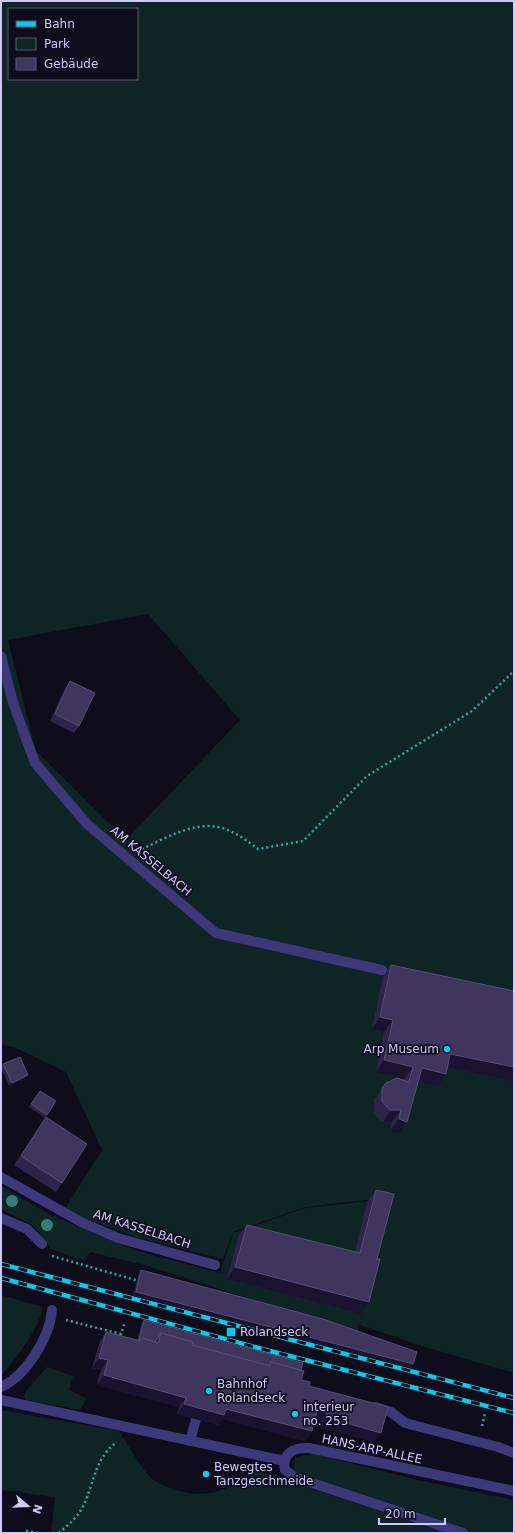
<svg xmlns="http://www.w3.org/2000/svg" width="515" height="1534" font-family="'DejaVu Sans',sans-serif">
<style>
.green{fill:#0f2525;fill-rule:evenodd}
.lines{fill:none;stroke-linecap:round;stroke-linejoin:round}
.path{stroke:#30a9a6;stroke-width:2.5;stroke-dasharray:2 3;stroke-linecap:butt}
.lane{stroke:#3d3879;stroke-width:10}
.rail-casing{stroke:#07cbea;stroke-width:4.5}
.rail{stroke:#0f0c1c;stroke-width:3;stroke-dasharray:9;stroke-linecap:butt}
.tree{fill:#377d75}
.wall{fill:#2d244a}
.shaded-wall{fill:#1a132f}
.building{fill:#3f365d;stroke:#564d76}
.poi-dot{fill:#07cbea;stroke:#0f0c1c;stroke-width:1.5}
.labels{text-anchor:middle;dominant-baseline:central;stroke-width:3.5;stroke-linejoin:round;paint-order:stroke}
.street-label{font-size:12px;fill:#d0c8fd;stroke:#0f0c1c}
.poi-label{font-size:12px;fill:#d0c8fd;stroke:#0f0c1c;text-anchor:start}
</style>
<rect width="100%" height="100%" fill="#0f0c1c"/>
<g class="green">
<path d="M1 1H514V1373L428 1348 360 1325 389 1206 366 1200 305 1207 233 1232 223 1259 135 1237 64 1210 102 1150 66 1072 14 1047 1 1045ZM9 9H137V79H9ZM148 614 240 720 126 840 36 751 8 640Z"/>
<path d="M1 1186 51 1215 134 1250 220 1273 233 1233 306 1208 368 1201 388 1206 358 1333 148 1266 90 1252 84 1261 51 1249 34 1226 1 1209Z"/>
<path d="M1 1295 43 1307C37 1333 18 1355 1 1376Z"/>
<path d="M47 1367 73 1376 69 1390 85 1398V1402L80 1410 26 1400 24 1397 26 1391Z"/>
<path d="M1 1410 119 1431C129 1446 138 1464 150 1477 155 1482 163 1485 169 1488 200 1500 230 1493 254 1470L449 1533H51L55 1497 1 1490Z"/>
<path d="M315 1454 422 1481 514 1500V1533H475L293 1473 295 1457Z"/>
</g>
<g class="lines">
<g class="path">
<path d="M142 849C170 836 202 816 232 832 241 836 250 843 258 849L303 841 367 776 472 711 514 671"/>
<path d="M52 1256 139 1281"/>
<path d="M66 1320 121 1334 125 1322"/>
<path d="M482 1426 485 1413"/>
<path d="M26 1531 38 1533"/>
<path d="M59 1533C66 1527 74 1520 79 1513 95 1489 91 1461 117 1442"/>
</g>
<g class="lane">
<path d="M1 656 13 703 35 763 87 824 216 933 382 970"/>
<path d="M1 1177 81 1222 118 1238 215 1265"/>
<path d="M1 1218 27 1229 42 1244"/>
<path d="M1 1387C26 1376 50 1337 52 1310"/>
<path d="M1 1400 285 1461"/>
<path d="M375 1407 391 1412 405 1423 498 1447 514 1453"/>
<path d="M190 1441 196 1419"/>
<path d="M463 1533 294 1477 285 1470C281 1453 295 1447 309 1448L514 1491"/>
</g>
<g class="rail-casing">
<g id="rail">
<path d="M1 1264 514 1398"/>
<path d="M1 1278 266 1350 514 1413"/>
</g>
</g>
<use href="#rail" class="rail"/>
</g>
<g class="tree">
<circle cx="12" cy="1201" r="6"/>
<circle cx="47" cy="1225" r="6"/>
</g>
<g class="wall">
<path d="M70 681 79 726 74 733 50 721 65 688Z"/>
<path d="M391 965 512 991 514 988V1081L448 1067 438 1086 418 1081 407 1122 399 1134 390 1131 392 1122H383L378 1118 374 1113V1100L386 1083 404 1080V1079L376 1072 384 1032 372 1029 383 977Z"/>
<path d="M3 1064 26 1079 9 1086 1 1068Z"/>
<path d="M40 1091 56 1101 45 1118 29 1107Z"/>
<path d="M46 1117 62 1183 56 1192 14 1165Z"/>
<path d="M376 1190 377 1259 369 1302 361 1314 227 1279 238 1237 247 1225 355 1252 367 1202Z"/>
<path d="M141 1270 413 1364 411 1368 133 1296 139 1273Z"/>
<path d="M144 1320 301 1370V1380L309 1386 374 1442 319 1427 320 1423 314 1421 312 1431 305 1441 222 1419 218 1425 177 1414 179 1407 97 1385 101 1370 92 1368 100 1341 106 1332 137 1340 142 1323Z"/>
</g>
<g class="shaded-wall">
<path d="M380 1017 393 1020 384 1032 372 1029Z"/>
<path d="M450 1054 514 1067V1081L442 1066Z"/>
<path d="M384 1060 413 1067 404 1079 376 1072Z"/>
<path d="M422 1068 446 1074 438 1086 413 1080Z"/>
<path d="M28 1075 26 1079 9 1086 12 1083Z"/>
<path d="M391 1110H401L392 1122H383Z"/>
<path d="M399 1119 407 1122 399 1134 390 1131Z"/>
<path d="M235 1267 369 1302 361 1314 227 1279Z"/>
<path d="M136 1292 413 1364 411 1368 133 1296Z"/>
<path d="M99 1358 108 1360 101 1370 92 1368Z"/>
<path d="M104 1375 186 1398 179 1407 97 1385Z"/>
<path d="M184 1404 226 1409 312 1431 305 1441 222 1419 218 1425 177 1414Z"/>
<path d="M317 1411 327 1413 320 1423 310 1420Z"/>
<path d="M325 1417 381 1433 374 1442 319 1427Z"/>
</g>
<g class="building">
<path d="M70 681 95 693 79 726 55 714Z"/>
<path d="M391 965 514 991V1067L450 1054 446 1074 422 1068 407 1122 399 1119 401 1110H391L386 1106 382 1101V1088L386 1083 397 1078 409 1082 413 1067 384 1060 393 1020 380 1017Z"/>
<path d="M20 1057 28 1075 12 1083 3 1064Z"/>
<path d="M40 1091 56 1101 47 1115 31 1104Z"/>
<path d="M46 1117 87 1144 62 1183 21 1156Z"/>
<path d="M376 1190 394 1194 377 1259H380L369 1302 235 1267 247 1225 360 1253Z"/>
<path d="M141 1270 323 1319 417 1352 413 1364 136 1292Z"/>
<path d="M144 1320 303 1363 301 1370 271 1362 269 1366 192 1345 193 1342 161 1333 156 1340 155 1342 142 1338 141 1341 139 1340Z"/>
<path d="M106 1332 141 1341 142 1338 158 1343 161 1333 193 1342 192 1345 270 1366 271 1362 304 1371 301 1380 310 1382 309 1386 388 1407 381 1433 325 1417 327 1413 317 1411 312 1431 226 1409 224 1415 184 1404 186 1398 104 1375 108 1360 99 1358Z"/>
</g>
<g class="poi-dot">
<circle cx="447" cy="1049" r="4"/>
<rect x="226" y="1327" width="10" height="10" rx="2"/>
<circle cx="209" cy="1391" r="4"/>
<circle cx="295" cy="1414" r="4"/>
<circle cx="206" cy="1474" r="4"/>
</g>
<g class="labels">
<g class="street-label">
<text transform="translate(151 861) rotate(40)">AM KASSELBACH</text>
<text transform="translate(142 1229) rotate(18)">AM KASSELBACH</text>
<text transform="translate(372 1449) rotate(12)">HANS-ARP-ALLEE</text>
</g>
<g class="poi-label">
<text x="439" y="1049" text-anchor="end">Arp Museum</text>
<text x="240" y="1332">Rolandseck</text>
<text x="217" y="1384">Bahnhof<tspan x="217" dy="14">Rolandseck</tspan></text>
<text x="303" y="1407">interieur<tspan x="303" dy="14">no. 253</tspan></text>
<text x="214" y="1467">Bewegtes<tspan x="214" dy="14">Tanzgeschmeide</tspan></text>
</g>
</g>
<rect width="515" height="1534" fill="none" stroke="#d0c8fd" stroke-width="4"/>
<rect x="8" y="8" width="130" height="72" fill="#0f0c1c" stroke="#5c5776"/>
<rect x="16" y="21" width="20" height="6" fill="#07cbea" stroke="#5c5776"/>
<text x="44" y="28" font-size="12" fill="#d0c8fd">Bahn</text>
<rect x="16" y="38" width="20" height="12" fill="#0f2525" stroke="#5c5776"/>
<text x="44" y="48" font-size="12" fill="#d0c8fd">Park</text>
<rect x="16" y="58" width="20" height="12" fill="#3f365d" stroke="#5c5776"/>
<text x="44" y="68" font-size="12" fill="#d0c8fd">Gebäude</text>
<g transform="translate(28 1506) rotate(109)" stroke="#0f0c1c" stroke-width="3" paint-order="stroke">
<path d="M0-3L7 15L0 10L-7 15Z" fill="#d0c8fd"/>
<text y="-6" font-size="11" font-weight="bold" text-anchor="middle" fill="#d0c8fd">N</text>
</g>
<path d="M379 1518v6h66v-6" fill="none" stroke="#d0c8fd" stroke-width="2"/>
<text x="385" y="1518" font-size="12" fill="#d0c8fd" stroke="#0f0c1c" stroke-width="3" paint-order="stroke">20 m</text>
</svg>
